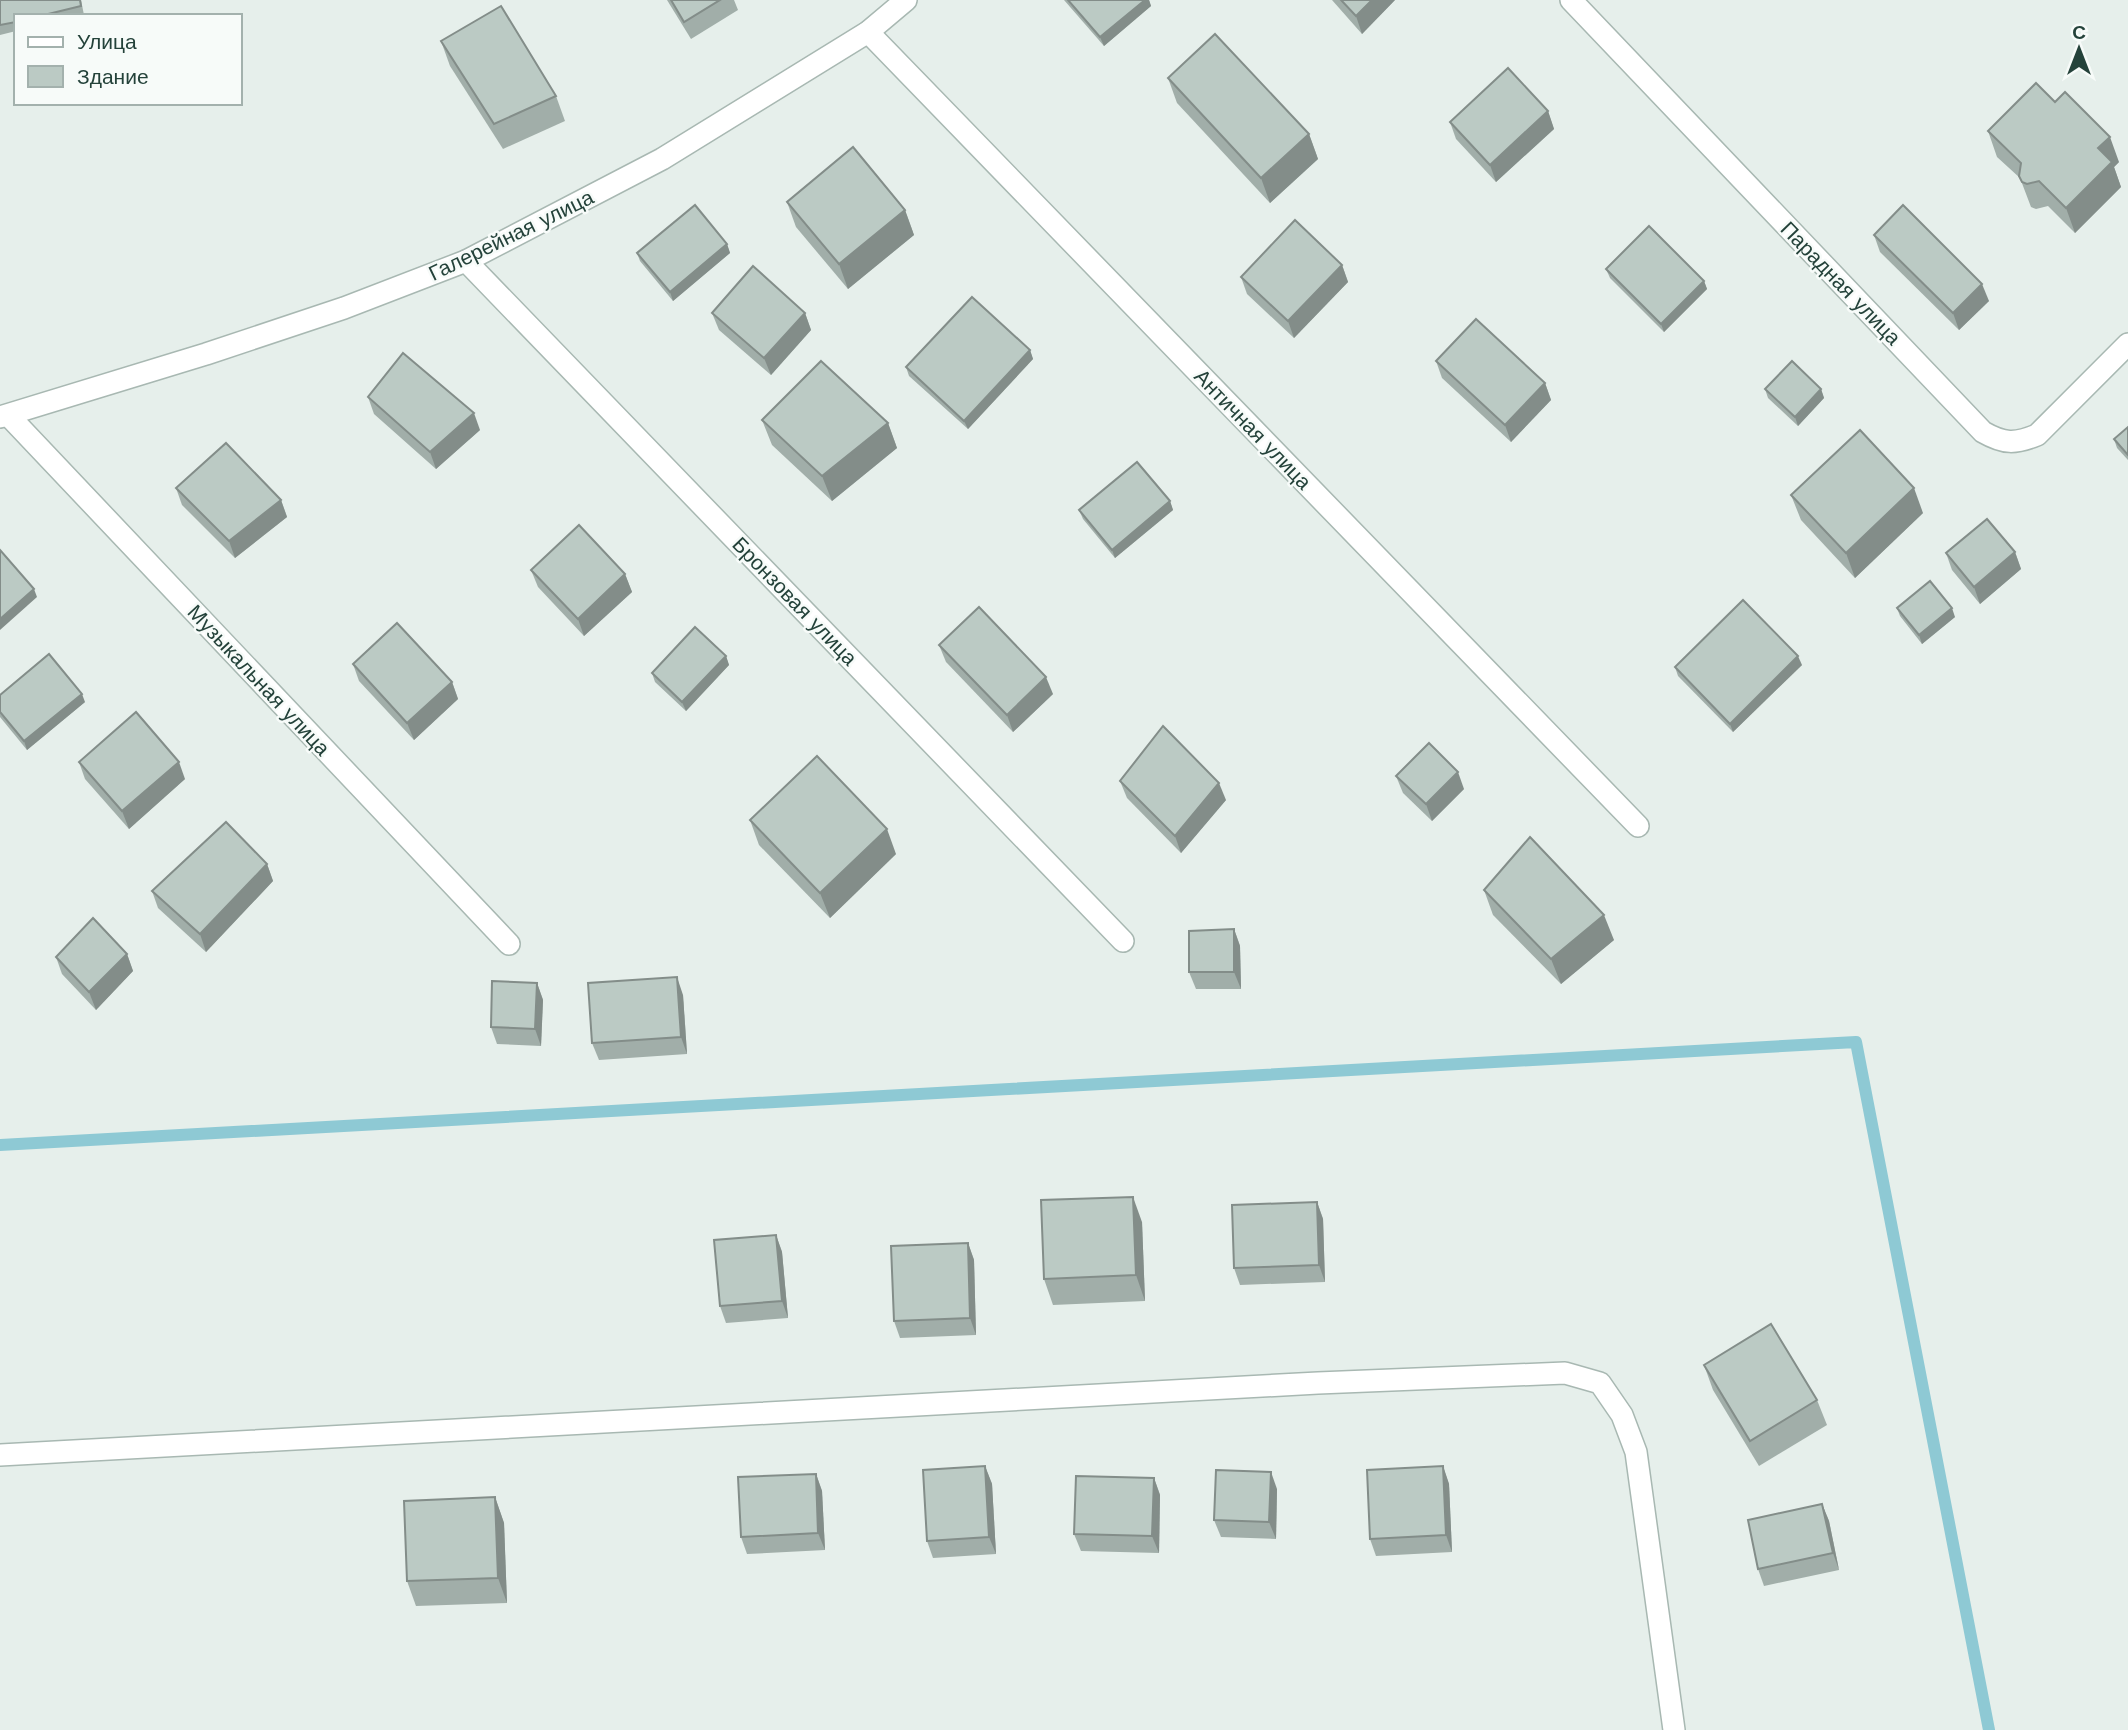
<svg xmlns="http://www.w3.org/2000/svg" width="2128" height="1730" font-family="'Work Sans',sans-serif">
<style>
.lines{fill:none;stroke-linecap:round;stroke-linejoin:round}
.stream{stroke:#8ec9d4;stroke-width:12}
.minor-casing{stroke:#a8b8b2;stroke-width:24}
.minor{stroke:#fff;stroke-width:21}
.wall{fill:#a1aea9}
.shaded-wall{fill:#838d89}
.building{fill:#bbcac4;stroke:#838d89;stroke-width:2}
.labels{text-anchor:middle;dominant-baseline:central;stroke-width:5;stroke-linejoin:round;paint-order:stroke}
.street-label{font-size:21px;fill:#24423a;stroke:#f7fbf9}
</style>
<rect width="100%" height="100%" fill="#e6efeb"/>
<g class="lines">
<path class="stream" d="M0 1145 1856 1042 1989 1730"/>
<g class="minor-casing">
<g id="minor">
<path d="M1571 0 1983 432C2004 444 2015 444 2037 435L2128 344"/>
<path d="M868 32 1638 826"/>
<path d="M466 261 1123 941"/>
<path d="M9 416 509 944"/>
<path d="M0 417 206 354 344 308 466 261 662 159 868 32 906 0"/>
<path d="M0 1455 1318 1383 1565 1373 1600 1383 1622 1415 1636 1452 1674 1730"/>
</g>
</g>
<use href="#minor" class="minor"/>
</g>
<g class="wall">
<path d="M0 0H81L84 15 80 16H16V31L0 35Z"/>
<path d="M667 0H734L738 10 691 39Z"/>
<path d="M1064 0H1149L1151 6 1104 46Z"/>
<path d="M1332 0H1395L1362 34Z"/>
<path d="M441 41 556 96 565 121 503 149 450 66Z"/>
<path d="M1168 78 1309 134 1318 159 1270 203 1177 103Z"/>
<path d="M1548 111 1554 129 1496 182 1456 139 1450 122Z"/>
<path d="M1988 131 2119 162 2114 167 2121 187 2075 233 2048 206 2036 209 2031 207 2020 178 1997 157Z"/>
<path d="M787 202 905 210 914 235 848 289 796 227Z"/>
<path d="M1874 235 1989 301 1959 330 1880 252Z"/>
<path d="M727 244 730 253 673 301 640 261 637 253Z"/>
<path d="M1342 265 1348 282 1294 338 1247 294 1241 277Z"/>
<path d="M1606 269 1704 281 1707 289 1664 332 1610 278Z"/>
<path d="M712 313H805L811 330 771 375 719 330Z"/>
<path d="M1030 350 1033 359 968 429 909 376 906 367Z"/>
<path d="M1436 361 1545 383 1551 400 1511 442 1442 378Z"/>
<path d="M1765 389H1821L1824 398 1798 426 1768 398Z"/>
<path d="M368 397 480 430 436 469 374 414Z"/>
<path d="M762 420 888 423 897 448 832 501 772 445Z"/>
<path d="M2128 427V460L2117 448 2114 439Z"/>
<path d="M176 488 281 500 287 517 235 558 182 505Z"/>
<path d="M1791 495 1923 513 1855 578 1801 520Z"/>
<path d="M1170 501 1173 510 1115 558 1083 519 1079 510Z"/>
<path d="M2015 552 2021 569 1980 604 1952 570 1946 553Z"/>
<path d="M531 570 625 574 632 592 584 636 538 587Z"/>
<path d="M1897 608 1955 617 1922 644 1900 616Z"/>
<path d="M939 645 1053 694 1013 732 946 662Z"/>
<path d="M726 656 729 665 686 711 655 682 652 673Z"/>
<path d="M353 664 452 682 458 699 414 740 359 681Z"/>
<path d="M1802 665 1733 732 1678 676 1675 667Z"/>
<path d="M0 695 85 702 27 750 0 717Z"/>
<path d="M79 762 185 779 129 829 85 779Z"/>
<path d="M1396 776 1464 789 1432 821 1403 793Z"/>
<path d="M1120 781 1226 800 1181 853 1127 798Z"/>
<path d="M750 820 896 854 830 918 759 845Z"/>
<path d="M267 864 273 881 206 952 158 908 152 891Z"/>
<path d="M1484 890 1614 940 1561 984 1493 915Z"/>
<path d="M1234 929 1240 946 1241 989H1196L1189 972Z"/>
<path d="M127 954 133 971 96 1010 62 974 56 957Z"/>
<path d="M537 983 543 1000 541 1046 497 1044 491 1027Z"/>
<path d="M683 995 687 1054 599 1060 592 1043Z"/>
<path d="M1317 1202 1323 1219 1325 1282 1240 1285 1234 1268Z"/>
<path d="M1142 1222 1145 1301 1053 1305 1044 1279Z"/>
<path d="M776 1235 782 1252 788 1318 726 1323 720 1306Z"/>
<path d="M968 1243 974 1260 976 1335 900 1338 894 1321Z"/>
<path d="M1704 1365 1817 1400 1827 1425 1759 1466 1713 1390Z"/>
<path d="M985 1466 992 1484 996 1554 933 1558 927 1541Z"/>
<path d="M1443 1466 1449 1484 1452 1552 1376 1556 1370 1539Z"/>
<path d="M816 1474 822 1491 825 1550 747 1554 741 1537Z"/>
<path d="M1154 1478 1160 1495 1159 1553 1081 1551 1074 1534Z"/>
<path d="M1277 1489 1276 1539 1221 1537 1214 1520Z"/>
<path d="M495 1497 504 1523 507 1603 416 1606 407 1581Z"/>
<path d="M1822 1504 1829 1521 1839 1570 1764 1586 1758 1569Z"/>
</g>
<g class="shaded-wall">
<path d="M1145 0H1149L1151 6 1104 46 1100 37Z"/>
<path d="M1372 0H1395L1362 34 1356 16Z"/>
<path d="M1548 111 1554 129 1496 182 1490 165Z"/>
<path d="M1309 134 1318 159 1270 203 1261 178Z"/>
<path d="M2110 137 2119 162 2114 167 2121 187 2075 233 2066 208 2098 148Z"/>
<path d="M905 210 914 235 848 289 839 264Z"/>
<path d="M727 244 730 253 673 301 670 292Z"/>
<path d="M1342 265 1348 282 1294 338 1288 321Z"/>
<path d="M1704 281 1707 289 1664 332 1661 324Z"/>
<path d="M1982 284 1989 301 1959 330 1953 313Z"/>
<path d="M805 313 811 330 771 375 764 358Z"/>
<path d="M1030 350 1033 359 968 429 964 421Z"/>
<path d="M1545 383 1551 400 1511 442 1505 425Z"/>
<path d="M1821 389 1824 398 1798 426 1795 417Z"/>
<path d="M474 413 480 430 436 469 430 452Z"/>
<path d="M888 423 897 448 832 501 822 476Z"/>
<path d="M1914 488 1923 513 1855 578 1846 553Z"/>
<path d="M281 500 287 517 235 558 229 541Z"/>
<path d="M1170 501 1173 510 1115 558 1112 550Z"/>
<path d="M2015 552 2021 569 1980 604 1974 587Z"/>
<path d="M625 574 632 592 584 636 578 619Z"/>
<path d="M34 589 37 597 0 630V619Z"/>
<path d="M1952 608 1955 617 1922 644 1919 635Z"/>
<path d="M726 656 729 665 686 711 682 702Z"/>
<path d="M1798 656 1802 665 1733 732 1730 724Z"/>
<path d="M1046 677 1053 694 1013 732 1007 715Z"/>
<path d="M452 682 458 699 414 740 407 723Z"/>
<path d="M82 694 85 702 27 750 24 741Z"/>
<path d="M179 762 185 779 129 829 122 811Z"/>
<path d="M1458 772 1464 789 1432 821 1426 804Z"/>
<path d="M1219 783 1226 800 1181 853 1175 836Z"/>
<path d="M887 829 896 854 830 918 820 893Z"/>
<path d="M267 864 273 881 206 952 200 934Z"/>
<path d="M1604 915 1614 940 1561 984 1551 959Z"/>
<path d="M1234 929 1240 946 1241 989 1234 972Z"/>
<path d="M127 954 133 971 96 1010 89 992Z"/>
<path d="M677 977 683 995 687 1054 681 1037Z"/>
<path d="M537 983 543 1000 541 1046 535 1029Z"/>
<path d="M1133 1197 1142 1222 1145 1301 1136 1275Z"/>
<path d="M1317 1202 1323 1219 1325 1282 1319 1265Z"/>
<path d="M776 1235 782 1252 788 1318 782 1301Z"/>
<path d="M968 1243 974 1260 976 1335 970 1318Z"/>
<path d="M985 1466 992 1484 996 1554 989 1537Z"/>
<path d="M1443 1466 1449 1484 1452 1552 1446 1535Z"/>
<path d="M1271 1472 1277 1489 1276 1539 1269 1522Z"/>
<path d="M816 1474 822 1491 825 1550 818 1533Z"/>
<path d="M1154 1478 1160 1495 1159 1553 1152 1536Z"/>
<path d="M495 1497 504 1523 507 1603 498 1578Z"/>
<path d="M1822 1504 1829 1521 1839 1570 1833 1553Z"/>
</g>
<g class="building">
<path d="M0 0H80L81 6 40 16H16V22L0 25Z"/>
<path d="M671 0H720L684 22Z"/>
<path d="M1068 0H1145L1100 37Z"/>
<path d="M1341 0H1372L1356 16Z"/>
<path d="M501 6 556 96 494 124 441 41Z"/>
<path d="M1215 34 1309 134 1261 178 1168 78Z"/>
<path d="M1508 68 1548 111 1490 165 1450 122Z"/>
<path d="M2036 83 2055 102 2065 92 2110 137 2098 148 2112 162 2066 208 2039 181 2027 184 2022 182 2019 176 2021 163 1988 131Z"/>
<path d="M853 147 905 210 839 264 787 202Z"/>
<path d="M695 205 727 244 670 292 637 253Z"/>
<path d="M1903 205 1982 284 1953 313 1874 235Z"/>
<path d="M1295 220 1342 265 1288 321 1241 277Z"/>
<path d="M1649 226 1704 281 1661 324 1606 269Z"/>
<path d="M753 266 805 313 764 358 712 313Z"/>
<path d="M972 297 1030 350 964 421 906 367Z"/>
<path d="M1476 319 1545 383 1505 425 1436 361Z"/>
<path d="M403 353 474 413 430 452 368 397Z"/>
<path d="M821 361 888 423 822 476 762 420Z"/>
<path d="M1792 361 1821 389 1795 417 1765 389Z"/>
<path d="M2128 427V455L2114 439Z"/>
<path d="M1860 430 1914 488 1846 553 1791 495Z"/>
<path d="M226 443 281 500 229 541 176 488Z"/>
<path d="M1137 462 1170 501 1112 550 1079 510Z"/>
<path d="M1987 519 2015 552 1974 587 1946 553Z"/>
<path d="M579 525 625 574 578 619 531 570Z"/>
<path d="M0 550 34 589 0 619Z"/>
<path d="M1930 581 1952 608 1919 635 1897 608Z"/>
<path d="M1743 600 1798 656 1730 724 1675 667Z"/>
<path d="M979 607 1046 677 1007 715 939 645Z"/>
<path d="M397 623 452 682 407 723 353 664Z"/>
<path d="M695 627 726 656 682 702 652 673Z"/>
<path d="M49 654 82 694 24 741 0 712V695Z"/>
<path d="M136 712 179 762 122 811 79 762Z"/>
<path d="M1163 726 1219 783 1175 836 1120 781Z"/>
<path d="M1429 743 1458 772 1426 804 1396 776Z"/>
<path d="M817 756 887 829 820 893 750 820Z"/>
<path d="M226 822 267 864 200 934 152 891Z"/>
<path d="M1530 837 1604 915 1551 959 1484 890Z"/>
<path d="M93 918 127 954 89 992 56 957Z"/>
<path d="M1234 929V972H1189V931Z"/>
<path d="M677 977 681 1037 592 1043 588 983Z"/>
<path d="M492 981 537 983 535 1029 491 1027Z"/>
<path d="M1133 1197 1136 1275 1044 1279 1041 1200Z"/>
<path d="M1317 1202 1319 1265 1234 1268 1232 1205Z"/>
<path d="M776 1235 782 1301 720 1306 714 1240Z"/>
<path d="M968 1243 970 1318 894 1321 891 1246Z"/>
<path d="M1771 1324 1817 1400 1750 1441 1704 1365Z"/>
<path d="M985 1466 989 1537 927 1541 923 1470Z"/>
<path d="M1443 1466 1446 1535 1370 1539 1367 1470Z"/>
<path d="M1216 1470 1271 1472 1269 1522 1214 1520Z"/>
<path d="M816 1474 818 1533 741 1537 738 1477Z"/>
<path d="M1076 1476 1154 1478 1152 1536 1074 1534Z"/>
<path d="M495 1497 498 1578 407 1581 404 1501Z"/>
<path d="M1822 1504 1833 1553 1758 1569 1748 1520Z"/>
</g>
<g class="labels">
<g class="street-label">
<text transform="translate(511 235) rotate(-26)">Галерейная улица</text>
<text transform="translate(1841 283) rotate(46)">Парадная улица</text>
<text transform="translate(1253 429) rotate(46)">Античная улица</text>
<text transform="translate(795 601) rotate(46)">Бронзовая улица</text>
<text transform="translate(259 680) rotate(47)">Музыкальная улица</text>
</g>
</g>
<rect x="14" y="14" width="228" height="91" fill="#f7fbf9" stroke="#a3b1ad" stroke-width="2"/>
<rect x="28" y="37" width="35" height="10" fill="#ffffff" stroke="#a3b1ad" stroke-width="2"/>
<text x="77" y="49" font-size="21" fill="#24423a">Улица</text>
<rect x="28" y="66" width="35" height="21" fill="#bbcac4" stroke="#a3b1ad" stroke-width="2"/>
<text x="77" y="84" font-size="21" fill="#24423a">Здание</text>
<g transform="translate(2079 49)" stroke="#f7fbf9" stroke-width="5" paint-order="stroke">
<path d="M0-5L12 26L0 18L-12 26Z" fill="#24423a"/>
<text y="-10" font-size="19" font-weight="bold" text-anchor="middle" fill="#24423a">С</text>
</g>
</svg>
